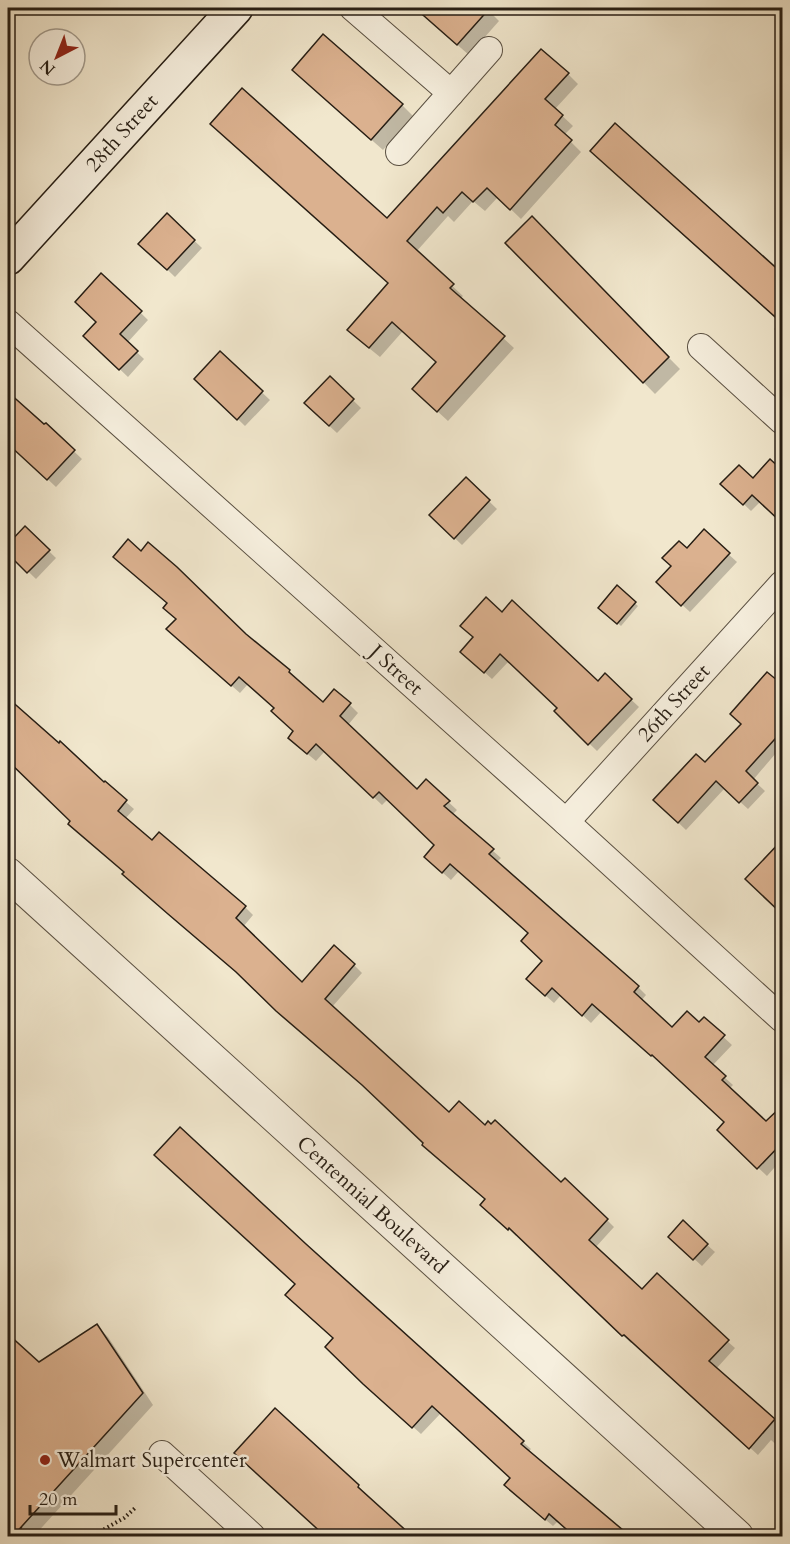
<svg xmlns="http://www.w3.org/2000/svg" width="790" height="1544" font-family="Cardo,serif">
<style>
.shadow{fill:#0003}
.building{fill:#dbb18f;stroke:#271e14;stroke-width:1.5}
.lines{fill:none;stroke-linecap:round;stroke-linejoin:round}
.minor-casing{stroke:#5a5042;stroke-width:28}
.tertiary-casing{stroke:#5a5042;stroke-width:34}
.secondary-casing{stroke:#271e14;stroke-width:36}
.path{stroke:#271e14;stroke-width:4;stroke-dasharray:1.5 3;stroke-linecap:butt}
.minor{stroke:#f6efde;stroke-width:26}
.tertiary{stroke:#f6efde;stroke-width:32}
.secondary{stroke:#f6efde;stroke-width:33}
.poi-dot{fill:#8f2418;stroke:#f6efde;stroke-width:2}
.labels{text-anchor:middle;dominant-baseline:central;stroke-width:5;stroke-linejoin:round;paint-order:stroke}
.street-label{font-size:21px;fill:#271e14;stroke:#f6efde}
.poi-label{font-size:21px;fill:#271e14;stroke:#f6efde;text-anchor:start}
</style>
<rect width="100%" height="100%" fill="#f1e7cd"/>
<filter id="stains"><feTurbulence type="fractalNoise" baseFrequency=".00333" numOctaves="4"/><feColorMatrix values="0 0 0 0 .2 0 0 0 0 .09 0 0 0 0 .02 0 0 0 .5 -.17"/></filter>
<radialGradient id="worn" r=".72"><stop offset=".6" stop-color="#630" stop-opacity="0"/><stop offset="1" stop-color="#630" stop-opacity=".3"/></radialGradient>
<g class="shadow">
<path d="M415 8H486L499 21 469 55Z"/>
<path d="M568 74 578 84 555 109 573 126 564 135 581 152 521 219 498 197 485 211 473 201 454 222 448 216 416 252 463 296 460 299 514 348 448 421 424 399 438 363 403 331 380 357 359 340 389 283 387 220Z"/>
<path d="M305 81 402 105 413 116 383 150Z"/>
<path d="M167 215 202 248 175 277 148 251Z"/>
<path d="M532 219 680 369 655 394 507 243Z"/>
<path d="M782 262V338L774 329 781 322 776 270Z"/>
<path d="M102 275 148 320 127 343 144 359 128 377 85 336 98 322Z"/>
<path d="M220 353 270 400 245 426 196 379Z"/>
<path d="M330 378 361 408 337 433 313 411Z"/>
<path d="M8 394 45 426 46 425 82 459 56 487 8 442Z"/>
<path d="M466 479 497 509 462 545 431 515Z"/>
<path d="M753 480 761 501 751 511 723 484Z"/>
<path d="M25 528 56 558 36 579 8 552V547Z"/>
<path d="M704 532 737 562 690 612 665 589 687 550Z"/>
<path d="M617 588 638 606 621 626 600 607Z"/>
<path d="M502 614 598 683 605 675 639 707 597 751 556 711 559 708 509 661 492 679 470 659Z"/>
<path d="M245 635 289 671 323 704 334 691 350 705 358 713 348 725 417 791 426 781 457 810 452 815 501 858 497 862 638 987 646 995 641 1001 672 1029 699 1024 704 1019 732 1045 712 1066 733 1085 729 1089 766 1124 782 1107V1159L767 1176 719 1130 726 1122 661 1062 660 1063 602 1011 591 1023 561 995 554 1003 536 987 544 961 530 934 459 871 451 880 434 865 436 845 388 799 382 805 325 751 316 761 298 746 295 732 275 708 248 684 240 693 176 637Z"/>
<path d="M782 687V746L753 780 765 791 748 809 725 788 686 830 662 807 743 724Z"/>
<path d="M8 700 134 809 125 819 152 842 159 834 245 907 253 915 243 927 302 984 334 947 354 965 362 973 332 1007 449 1114 486 1127 607 1220 614 1227 595 1248 642 1291 727 1341 735 1348 716 1369 782 1427V1450L771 1440 758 1455 632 1341 631 1343 518 1235 516 1236 490 1212 487 1200 372 1093 126 872 10 762 8 766Z"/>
<path d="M683 1223 715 1252 702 1266 678 1244Z"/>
<path d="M97 1326 108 1337 153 1405 34 1536H8V1336L39 1364Z"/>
<path d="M334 1355 523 1442 531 1449 528 1452 628 1536H575L558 1521 553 1526 514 1493 512 1479 441 1413 421 1434Z"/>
<path d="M244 1461 358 1486 366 1496 411 1536H326Z"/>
<path d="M166 1529 173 1536H159Z"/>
</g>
<g class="building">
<path d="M415 8H490L457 45Z"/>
<path d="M323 34 403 104 371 140 292 70Z"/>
<path d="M541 49 569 73 545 99 563 115 555 125 572 140 510 210 487 188 473 202 462 192 443 213 437 207 407 241 454 284 450 288 505 336 437 412 412 389 436 362 392 322 369 348 347 330 388 283 210 124 242 88 387 218Z"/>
<path d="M615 123 783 274V324L590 151Z"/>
<path d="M167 213 195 240 167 270 138 244Z"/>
<path d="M532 216 669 357 643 383 505 243Z"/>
<path d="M101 273 142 311 120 334 138 351 119 370 83 336 96 322 75 302Z"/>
<path d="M220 351 263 391 237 420 194 379Z"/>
<path d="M330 376 354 399 329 426 304 403Z"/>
<path d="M8 392 44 424 46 423 75 450 47 480 8 444Z"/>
<path d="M770 459 783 471V524L752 495 743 505 720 484 739 465 753 478Z"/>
<path d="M466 477 490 500 454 539 429 515Z"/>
<path d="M25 526 50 550 27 573 8 554V544Z"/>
<path d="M704 529 730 553 681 606 656 582 671 566 662 558 679 541 687 548Z"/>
<path d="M128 539 141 551 148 542 177 567 246 634 290 670 289 672 323 702 334 689 351 703 340 716 417 789 426 779 450 801 444 806 494 849 489 854 639 986 634 992 672 1027 687 1011 699 1022 704 1017 725 1035 705 1057 726 1076 722 1080 766 1121 783 1105V1142L757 1169 717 1130 724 1122 652 1055 651 1056 592 1004 582 1016 552 988 545 996 526 979 542 961 521 941 528 933 450 864 442 873 424 857 434 845 379 792 373 798 316 744 307 754 288 738 293 731 271 711 274 708 239 677 231 686 166 629 176 619 163 608 167 603 113 557Z"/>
<path d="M617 585 636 602 617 624 598 608Z"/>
<path d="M486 597 502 612 512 600 598 681 605 673 632 699 588 745 554 711 557 708 500 654 484 673 460 652 473 637 460 626Z"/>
<path d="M767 672 783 685V730L746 771 758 783 739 803 716 781 678 823 653 800 696 754 705 762 741 724 730 714Z"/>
<path d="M8 698 59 743 60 741 104 782 105 781 127 800 118 811 152 840 159 832 246 906 236 918 302 982 334 945 355 964 325 999 449 1112 459 1101 485 1125 488 1121 491 1124 495 1120 561 1182 565 1178 608 1219 589 1240 642 1289 657 1273 729 1340 709 1361 775 1419 749 1449 624 1335 622 1336 509 1228 508 1230 480 1205 485 1199 422 1145 423 1143 362 1085 276 1011 236 972 168 914 122 874 124 872 68 824 70 821 8 761Z"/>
<path d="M783 839V915L745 879Z"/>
<path d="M180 1127 306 1244 524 1441 521 1444 630 1536H574L549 1514 545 1520 504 1485 510 1478 432 1406 412 1428 363 1384 325 1347 333 1338 285 1295 295 1284 154 1155Z"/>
<path d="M683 1220 708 1244 693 1260 668 1237Z"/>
<path d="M97 1324 143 1393 13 1536H8V1334L39 1362Z"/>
<path d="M275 1408 359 1485 358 1487 412 1536H325L234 1453Z"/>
</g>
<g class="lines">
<g class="minor-casing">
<g id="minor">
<path d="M353 8 451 93"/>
<path d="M399 152 489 50"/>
<path d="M8 323 566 822 782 1019"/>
<path d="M701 347 782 421"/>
<path d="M566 822 782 584"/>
<path d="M162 1454 252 1536"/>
</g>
</g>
<g class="tertiary-casing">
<path id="tertiary" d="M8 874 737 1536"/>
</g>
<g class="secondary-casing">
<path id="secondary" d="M8 258 236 8"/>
</g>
<g class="path">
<path d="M20 1528 30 1536"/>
<path d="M92 1536 124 1518 135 1508"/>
</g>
<use href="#minor" class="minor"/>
<use href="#tertiary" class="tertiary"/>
<use href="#secondary" class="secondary"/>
</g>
<circle class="poi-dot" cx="45" cy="1460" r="6"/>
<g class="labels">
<g class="street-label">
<text transform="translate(122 133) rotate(-48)">28th Street</text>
<text transform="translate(396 670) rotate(42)">J Street</text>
<text transform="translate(674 703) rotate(-48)">26th Street</text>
<text transform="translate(372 1205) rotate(42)">Centennial Boulevard</text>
</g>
<g class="poi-label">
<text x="57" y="1460">Walmart Supercenter</text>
</g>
</g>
<rect width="790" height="1544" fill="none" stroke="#f1e7cd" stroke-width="30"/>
<rect x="9" y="9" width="772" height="1526" fill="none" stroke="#271e14" stroke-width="3"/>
<rect x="15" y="15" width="760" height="1514" fill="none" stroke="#271e14" stroke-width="1.5"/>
<g transform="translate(57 57) rotate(222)"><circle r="28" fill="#f6efde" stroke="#a39b8d" stroke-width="1.5"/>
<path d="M0-4.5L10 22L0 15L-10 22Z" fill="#8f2418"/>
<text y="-9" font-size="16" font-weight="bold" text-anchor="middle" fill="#271e14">N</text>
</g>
<path d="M30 1505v9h86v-9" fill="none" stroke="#271e14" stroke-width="3"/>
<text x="39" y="1505" font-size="18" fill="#271e14" stroke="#f6efde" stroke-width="4.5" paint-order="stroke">20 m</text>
<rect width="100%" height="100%" filter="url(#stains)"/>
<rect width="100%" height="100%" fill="url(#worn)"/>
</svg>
